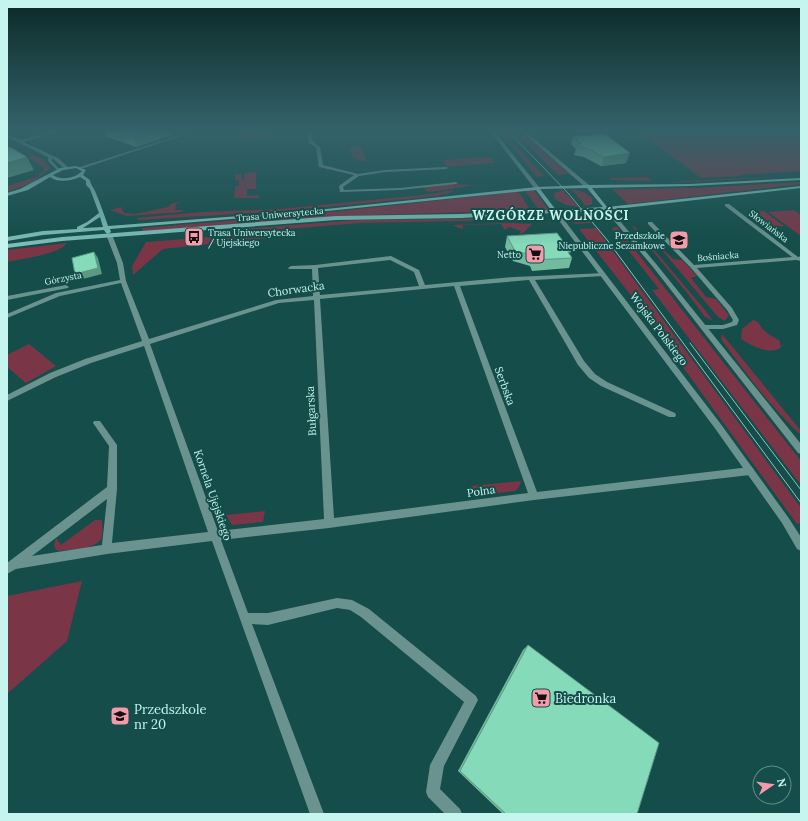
<svg xmlns="http://www.w3.org/2000/svg" width="808" height="821" font-family="Lora,serif">
<style>
.green{fill:#7a3646}
.lines{fill:none;stroke-linecap:round;stroke-linejoin:round}
.minor{fill:#6a928e;fill-rule:evenodd}
.tertiary{fill:#6a928e;fill-rule:evenodd}
.secondary{fill:#7dbeb7;fill-rule:evenodd}
.tram{stroke:#90c2bd;stroke-width:1}
.wall{fill:#72bb9f}
.shaded-wall{fill:#5c9982}
.building{fill:#84dab9;stroke:#5c9982}
.labels{text-anchor:middle;dominant-baseline:central;stroke-width:4;stroke-linejoin:round;paint-order:stroke}
.far-street-label{font-size:9px;fill:#c6f5ef;stroke:#144d49}
.far-poi-label{font-size:9px;fill:#c6f5ef;stroke:#144d49;text-anchor:end}
.street-label{font-size:11px;fill:#c6f5ef;stroke:#144d49}
.far-district-label{font-size:13px;font-weight:bold;letter-spacing:1px;fill:#c6f5ef;stroke:#144d49}
.near-poi-label{font-size:13px;fill:#c6f5ef;stroke:#144d49;text-anchor:start}
</style>
<rect width="100%" height="100%" fill="#144d49"/>
<g class="green">
<path d="M231 131H266L278 134 251 139Z"/>
<path d="M500 131H507L514 138 509 139 544 176 537 177Z"/>
<path d="M514 131H520L569 174 558 175Z"/>
<path d="M638 131H801V171L740 175 741 176 701 178Z"/>
<path d="M361 146 367 162 353 158 349 147Z"/>
<path d="M33 155 44 160 50 168 34 182 7 192V186L40 176 38 174 44 172 43 167 27 157Z"/>
<path d="M491 157 495 163 447 167 443 160Z"/>
<path d="M256 172V189H247V196L259 195V198H234L235 186H239V181L235 180V174H242V180H244V173Z"/>
<path d="M801 176 669 183 684 181Z"/>
<path d="M647 177 652 181 611 180V178Z"/>
<path d="M801 182V184L628 204 612 189 697 188Z"/>
<path d="M443 184 475 185 430 192 426 191 424 187Z"/>
<path d="M571 189 584 192 592 198V204L586 206Z"/>
<path d="M452 190 453 192 437 196 287 211 138 220 137 218 202 212 281 209 431 194Z"/>
<path d="M534 190 548 209V210H539L525 191Z"/>
<path d="M563 190 579 207 566 205 555 199 554 193Z"/>
<path d="M517 192 521 195 530 210 339 216 143 231 142 228 320 213Z"/>
<path d="M185 200 176 204 175 210H184L181 212 127 216 110 210 121 207 124 213 135 214 168 207 171 204Z"/>
<path d="M794 210 801 215V236L768 212Z"/>
<path d="M764 211 784 226 770 227 751 212Z"/>
<path d="M584 214 592 223 575 224 569 215Z"/>
<path d="M534 218 535 220 534 221 506 220 360 223 227 234V230L358 220Z"/>
<path d="M508 223 532 224 523 233 519 234 521 231 509 227 505 230 501 224 463 225V229L459 228 453 225Z"/>
<path d="M632 226 635 227 705 310 713 321 705 317 688 294Z"/>
<path d="M614 227H617L801 461V485L652 290 659 289 613 231 612 229Z"/>
<path d="M596 228 801 508V523L797 524 629 293 579 229Z"/>
<path d="M264 233 268 234 269 238 163 249 133 275 132 266 146 242Z"/>
<path d="M657 242H661L664 245 660 246 673 259 682 260 697 276 691 278 706 297 716 299 727 313 729 315 725 321 718 317 656 243Z"/>
<path d="M67 243C61 254 20 259 7 262V250Z"/>
<path d="M753 320C760 322 760 327 765 331 769 335 774 337 779 340L781 347C772 356 751 346 741 339L742 329Z"/>
<path d="M722 334 801 431V435C773 410 743 370 721 339Z"/>
<path d="M29 344 56 366 26 383 7 367V355Z"/>
<path d="M521 481 519 487 515 491 473 496 471 486Z"/>
<path d="M265 511 263 522 232 525 226 515Z"/>
<path d="M95 520H102C102 525 103 531 102 536 99 550 70 549 59 551L56 550 54 545 56 538 61 545Z"/>
<path d="M82 581 67 641 7 694V596Z"/>
</g>
<g class="lines">
<g class="minor">
<path d="M55 131H60L23 142 58 158 69 168 65 169 52 158V161L60 170 58 171 48 161V157L7 137V135L20 140Z"/>
<path d="M192 131H196L81 169 77 168Z"/>
<path d="M307 131H311L313 142 320 147 323 165 358 174 385 170 446 167 448 168 446 169 385 172 359 176 343 187 344 190 400 188 456 182 458 183 456 184 400 190 340 192 339 186 354 175 319 167 316 148 309 143Z"/>
<path d="M725 204H729L798 257 801 256V261L796 260 697 268 732 308 739 320 737 325 723 329H701V325H723L732 322 733 320 727 310 691 268 648 224V222H652L694 265 792 257 725 206Z"/>
<path d="M110 235 113 237 123 263 126 281 149 339 276 300 313 296 312 269H289L288 268 291 266 315 265 391 256 419 270 425 285 514 277 605 273V275L603 276 535 280 584 361 595 374 607 382 675 413 676 415 675 417H669L601 386 589 378 578 365 529 280 460 286 537 492 750 467 753 468 754 471 753 474 750 475 534 500 329 528 221 540 248 613H268L337 598 352 600 369 609 476 696 478 700 444 766 440 789 460 809 462 814H445L428 797 426 792 430 765 464 702 361 617 350 610 337 608 268 625 252 624 324 814H310L212 541 107 554 16 569 7 574V563L107 487 109 446 93 423 94 421H100L117 445V489L112 543 208 532 144 346 91 363 56 377 7 401V395L50 373 85 359 142 341 121 283 60 296 7 318V314L56 293 120 280 117 263 107 237ZM390 260 414 272 419 286 320 295 318 268ZM454 286 528 493 334 518 320 299ZM314 300 324 519 218 531 150 344 279 303ZM107 499 102 545 32 556Z"/>
<path d="M66 285 69 287 68 288 7 300V296Z"/>
</g>
<g class="tertiary">
<path d="M490 131H494L539 187V189H535Z"/>
<path d="M521 131H525L589 185V187H585Z"/>
<path d="M605 208H609L657 265 801 444V454L798 453 653 267 605 210Z"/>
<path d="M554 212H558L720 423 788 517 801 537V551L797 549 782 523 714 427 554 214Z"/>
</g>
<path class="secondary" d="M76 166 86 170 83 175 90 180C91 185 93 187 95 191 100 203 104 214 108 226L317 210 537 187 587 185 690 184 801 178V180L690 186 592 188 607 207 801 186V188L607 210 558 213 556 214 554 213 461 218 336 220 62 241 7 248V244L62 237 336 216 461 214 551 210 536 190 317 212 110 229 111 232 108 234 106 233 104 230 43 235 7 241V237L43 231 77 229V227L87 222 99 213 90 189 86 185V181L80 177C71 181 58 183 50 177L28 190 7 196V193L20 189 60 168ZM76 168 82 171C76 178 61 181 53 175L63 170ZM587 188 603 207 556 210 540 189ZM100 217 103 227 83 228Z"/>
<g class="tram">
<path d="M508 131 568 193 608 241 801 503"/>
<path d="M690 343 801 490"/>
</g>
</g>
<g class="wall">
<path d="M105 131H171L172 135 136 147 108 137Z"/>
<path d="M573 136 626 163 601 166 584 157 574 155 576 149 571 144Z"/>
<path d="M507 236 570 255 572 258 569 268 532 271 530 266 513 261 505 247Z"/>
<path d="M528 645 637 814H503L458 771 523 650Z"/>
</g>
<g class="shaded-wall">
<path d="M146 131H171L172 135 136 147 132 135Z"/>
<path d="M630 153 626 163 601 166 604 157Z"/>
<path d="M27 157 34 170 7 178V163Z"/>
<path d="M94 252 98 258 102 274 79 280 75 274Z"/>
</g>
<g class="building">
<path d="M117 131H146L132 135Z"/>
<path d="M605 134 630 153 604 157 587 148 577 146 581 143 573 136Z"/>
<path d="M10 147 27 157 7 163V148Z"/>
<path d="M557 233 571 252H568L572 258 535 260 532 255 515 251 507 236Z"/>
<path d="M94 252 98 268 75 274 72 258Z"/>
<path d="M528 645 659 743 637 814H506L460 771Z"/>
</g>
<linearGradient id="sky" x2="0" y2="1"><stop stop-color="#0b2a28"/><stop offset="0.53" stop-color="#34626a"/><stop offset="1" stop-color="#34626a" stop-opacity="0"/></linearGradient>
<rect width="808" height="245" fill="url(#sky)"/>
<defs>
<g id="bus-square" transform="scale(1)"><rect x="-9" y="-9" width="18" height="18" rx="4" fill="#f39aab" stroke="#144d49"/><path d="M-5-6H5V4H4V6H2V4H-2V6H-4V4H-5ZM-3.5-4V0h7V-4ZM-3.5 1.2v1.5H-2V1.2ZM2 1.2v1.5H3.5V1.2Z" fill="#111"/></g>
<g id="school-square" transform="scale(1)"><rect x="-9" y="-9" width="18" height="18" rx="4" fill="#f39aab" stroke="#144d49"/><path d="M0-5L7-2L0 1L-7-2ZM-4 1L0 2.5L4 1V4Q0 6-4 4Z" fill="#111"/></g>
<g id="supermarket-square" transform="scale(1)"><rect x="-9" y="-9" width="18" height="18" rx="4" fill="#f39aab" stroke="#144d49"/><path d="M-6-5.5h2.5l.6 2H6L4.5 2H-2.5L-4.4-4H-6ZM-1.5 3.2a1.3 1.3 0 1 0 .1 0ZM3 3.2a1.3 1.3 0 1 0 .1 0Z" fill="#111"/></g>
</defs>
<g fill-rule="evenodd">
<use href="#bus-square" x="194" y="237"/>
<use href="#school-square" x="679" y="240"/>
<use href="#supermarket-square" x="535" y="254"/>
<use href="#supermarket-square" x="541" y="698"/>
<use href="#school-square" x="120" y="716"/>
</g>
<g class="labels">
<g class="far-street-label">
<text transform="translate(280 214) rotate(-5)">Trasa Uniwersytecka</text>
<text transform="translate(769 226) rotate(37)">Słowiańska</text>
<text transform="translate(718 256) rotate(-5)">Bośniacka</text>
<text transform="translate(63 278) rotate(-11)">Górzysta</text>
</g>
<g class="far-poi-label">
<text x="208" y="232" text-anchor="start">Trasa Uniwersytecka<tspan x="208" dy="10">/ Ujejskiego</tspan></text>
<text x="665" y="235">Przedszkole<tspan x="665" dy="10">Niepubliczne Sezamkowe</tspan></text>
<text x="521" y="254">Netto</text>
</g>
<g class="street-label">
<text transform="translate(296 289) rotate(-8)">Chorwacka</text>
<text transform="translate(659 329) rotate(53)">Wojska Polskiego</text>
<text transform="translate(505 386) rotate(70)">Serbska</text>
<text transform="translate(311 411) rotate(-93)">Bułgarska</text>
<text transform="translate(481 491) rotate(-8)">Polna</text>
<text transform="translate(213 495) rotate(71)">Kornela Ujejskiego</text>
</g>
<g class="far-district-label">
<text x="551" y="215">WZGÓRZE WOLNOŚCI</text>
</g>
<g class="near-poi-label">
<text x="555" y="698">Biedronka</text>
<text x="134" y="709">Przedszkole<tspan x="134" dy="15">nr 20</tspan></text>
</g>
</g>
<rect width="808" height="821" fill="none" stroke="#c6f5ef" stroke-width="16"/>
<g transform="translate(772 785) rotate(77)"><circle r="19" fill="#144d49" stroke="#5b908b"/>
<path d="M0-3L7 15L0 10L-7 15Z" fill="#f39aab"/>
<text y="-6" font-size="11" font-weight="bold" text-anchor="middle" fill="#c6f5ef">N</text>
</g>
</svg>
